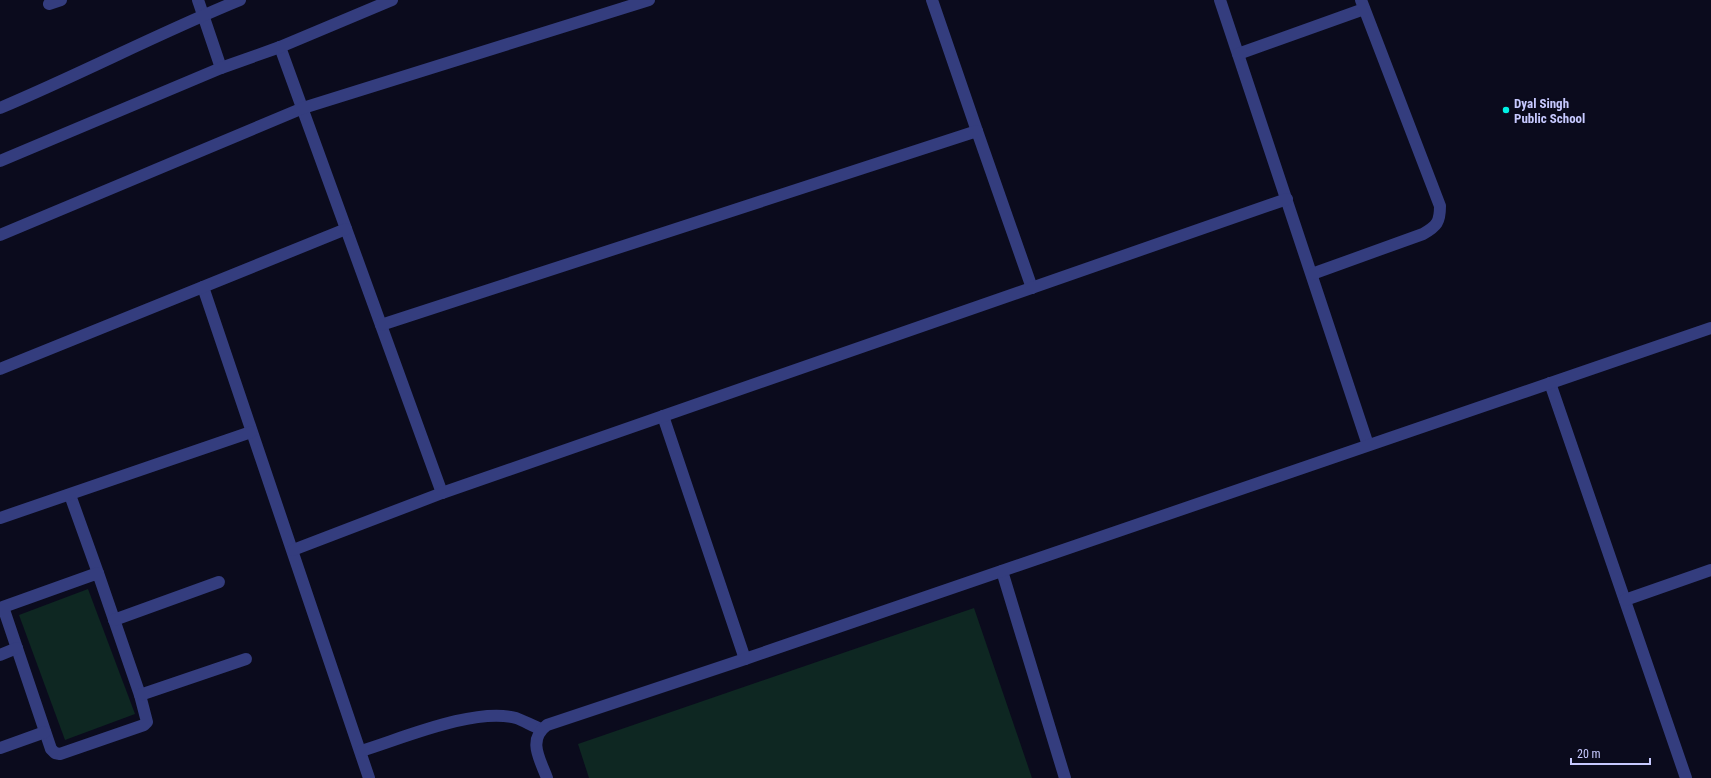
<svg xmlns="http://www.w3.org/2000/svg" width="1711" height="778" font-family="'Roboto Condensed',sans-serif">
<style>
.green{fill:#0e2722}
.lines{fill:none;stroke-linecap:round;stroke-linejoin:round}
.minor{stroke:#343d7e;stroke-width:12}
.poi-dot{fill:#00f2e4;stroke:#0b0b1d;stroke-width:1.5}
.labels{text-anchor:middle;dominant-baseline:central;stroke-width:3;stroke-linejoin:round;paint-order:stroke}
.poi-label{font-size:13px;font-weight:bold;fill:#c7c9ff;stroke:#0b0b1d;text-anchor:start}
</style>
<rect width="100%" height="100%" fill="#0b0b1d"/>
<g class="green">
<path d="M88 589 135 714 65 740 19 615Z"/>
<path d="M974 608 1032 778H589L578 744Z"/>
</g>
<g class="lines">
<g class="minor">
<path d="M198 0 221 68"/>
<path d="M932 0 977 131"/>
<path d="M1220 0 1368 445"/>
<path d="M49 4 61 0"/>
<path d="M280 47 442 493"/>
<path d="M1238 54 1364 9"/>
<path d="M0 108C81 74 159 33 240 0"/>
<path d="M0 161 221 68 280 47 392 0"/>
<path d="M0 235 303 108 649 0"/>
<path d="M1312 274 1423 234C1437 226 1440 222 1440 206L1361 0"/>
<path d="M203 287 369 778"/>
<path d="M381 325 977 131 1032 288"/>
<path d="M0 369 346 229"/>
<path d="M1550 383 1686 778"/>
<path d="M663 416 745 659"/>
<path d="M70 495 98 573"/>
<path d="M0 518 251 432"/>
<path d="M293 550 442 493 1287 199"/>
<path d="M1002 571 1065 778"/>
<path d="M98 573 140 695 147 722 144 725 60 754 55 753 51 749 3 607Z"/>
<path d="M1625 600 1711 570"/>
<path d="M114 620 219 582"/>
<path d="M0 655 17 648"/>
<path d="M140 695 246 659"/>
<path d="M0 748 45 732"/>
<path d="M361 751C401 739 474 707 516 718 524 721 533 726 541 729"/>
<path d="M547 778C540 759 527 740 547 725L745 659 1711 328"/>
</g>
</g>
<circle class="poi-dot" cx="1506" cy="110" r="4"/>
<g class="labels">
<g class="poi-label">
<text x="1514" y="103">Dyal Singh<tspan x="1514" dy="15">Public School</tspan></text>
</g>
</g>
<path d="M1571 758v6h79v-6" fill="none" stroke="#c7c9ff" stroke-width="2"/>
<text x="1577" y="758" font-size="12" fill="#c7c9ff" stroke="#0b0b1d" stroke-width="3" paint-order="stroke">20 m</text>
</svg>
